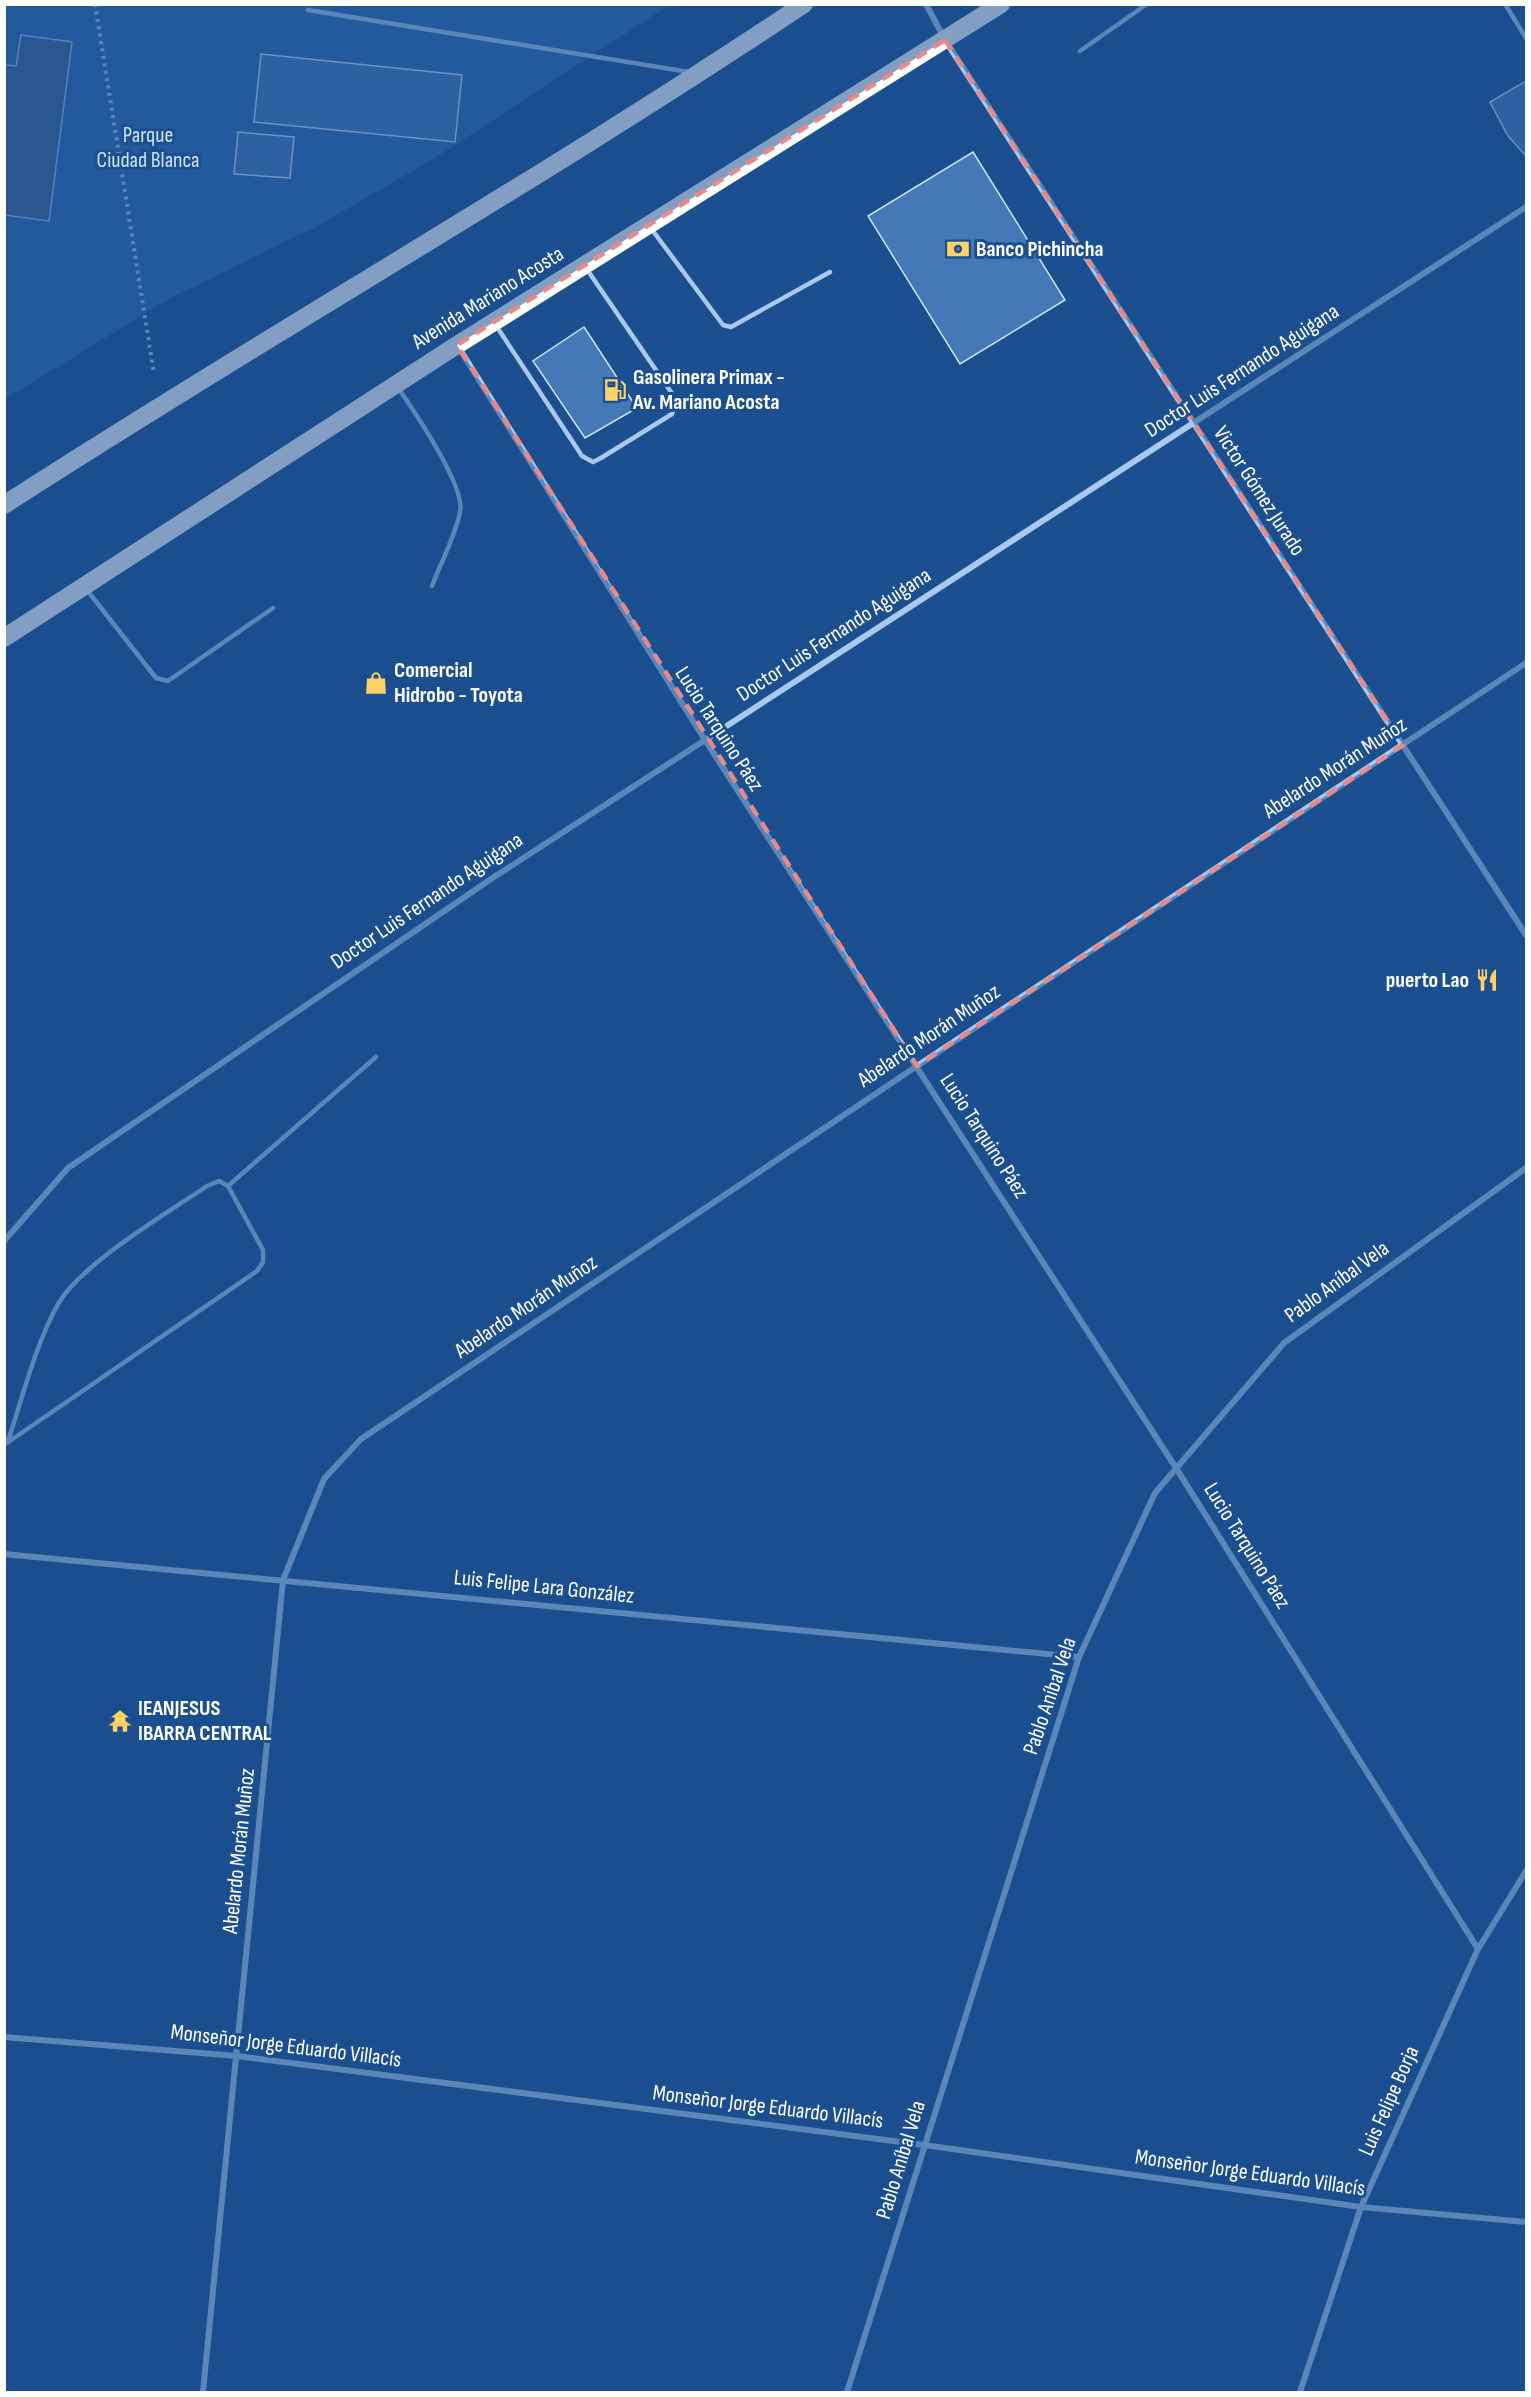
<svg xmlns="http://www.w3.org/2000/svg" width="1531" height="2397" font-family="'Sofia Sans Condensed',sans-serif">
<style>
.green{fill:#2e69ad}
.water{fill:#3c6290;stroke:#9cc4f0;stroke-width:1.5}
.building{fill:#4478b7;stroke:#cfe3fa;stroke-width:1.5}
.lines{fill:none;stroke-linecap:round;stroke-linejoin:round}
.path{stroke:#a9c9ee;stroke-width:4;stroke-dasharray:3 4.5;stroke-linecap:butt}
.lane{stroke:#a9c9ee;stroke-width:4.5}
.street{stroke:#a9c9ee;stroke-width:6}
.highway{stroke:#fff;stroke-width:18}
.marked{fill:none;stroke:#e88989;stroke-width:4.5;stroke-dasharray:12 8;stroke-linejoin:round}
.labels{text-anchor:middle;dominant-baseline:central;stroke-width:6;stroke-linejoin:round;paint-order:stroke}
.park-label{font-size:22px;fill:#cfe3fa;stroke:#1b4f8f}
.poi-label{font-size:22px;font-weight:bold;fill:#fff;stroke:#1b4f8f;text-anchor:start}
.street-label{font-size:22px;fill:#fff;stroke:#1b4f8f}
</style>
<rect width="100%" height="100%" fill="#1b4f8f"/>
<path class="green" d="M5 5H669L435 158 314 228 170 298 5 399Z"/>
<path class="water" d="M21 35 72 42 49 221 5 215V65L16 66Z"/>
<g class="building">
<path d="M261 54 462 75 455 142 254 122Z"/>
<path d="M1526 81V156L1508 136 1490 102Z"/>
<path d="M238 132 294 137 290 178 234 174Z"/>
<path d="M973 152 1065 300 960 364 868 216Z"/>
<path d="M584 327 637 408 585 438 533 361Z"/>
</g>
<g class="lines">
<path class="path" d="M95 4 154 374"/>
<g class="lane">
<path d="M1505 4 1526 38"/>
<path d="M308 10 689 72"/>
<path d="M1080 51 1147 4"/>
<path d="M650 227 723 325 731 327 830 272"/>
<path d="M495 324 582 456 593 462 601 458 672 414 675 405 671 392 586 268"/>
<path d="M399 389C414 411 466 487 460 512 455 537 441 562 432 586"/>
<path d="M87 590 156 678 168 681 273 608"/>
<path d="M8 1441C23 1396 35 1346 58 1304 82 1263 166 1214 207 1186L219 1181 228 1186"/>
<path d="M4 1445 257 1271 263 1262V1250L228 1186 376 1057"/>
</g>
<g class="street">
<path d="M926 4 945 40 1526 935"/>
<path d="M459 348 705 740 1176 1468 1478 1949"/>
<path d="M4 1241 68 1168 491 879 1526 207"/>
<path d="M4 1554 1079 1657"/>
<path d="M4 2037 237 2056 924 2145 1361 2207 1526 2222"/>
<path d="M203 2392 283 1580 324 1479 361 1439 917 1066 1526 663"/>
<path d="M847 2392 1079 1657 1155 1493 1284 1343 1526 1168"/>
<path d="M1300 2392 1361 2207 1478 1949 1526 1871"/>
</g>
<g class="highway">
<path d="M4 505C268 334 543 179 804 4"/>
<path d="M4 638 457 345 1001 4"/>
</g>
</g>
<path d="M0 0H1531V2397H0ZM945 40 1403 745 917 1066 457 345Z" fill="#1b4f8f" fill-opacity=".55" fill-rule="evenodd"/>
<path class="marked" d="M945 40 1403 745 917 1066 457 345Z"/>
<defs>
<g id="bank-bare" transform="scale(1.8)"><path d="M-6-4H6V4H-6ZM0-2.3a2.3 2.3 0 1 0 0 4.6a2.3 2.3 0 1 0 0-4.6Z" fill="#ffd166" stroke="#1b4f8f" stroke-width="2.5" paint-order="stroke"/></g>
<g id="fuel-bare" transform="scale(1.8)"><path d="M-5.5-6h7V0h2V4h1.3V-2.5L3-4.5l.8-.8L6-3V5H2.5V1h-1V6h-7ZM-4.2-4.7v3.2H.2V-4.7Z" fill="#ffd166" stroke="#1b4f8f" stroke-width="2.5" paint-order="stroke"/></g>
<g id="shop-bare" transform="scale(1.8)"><path d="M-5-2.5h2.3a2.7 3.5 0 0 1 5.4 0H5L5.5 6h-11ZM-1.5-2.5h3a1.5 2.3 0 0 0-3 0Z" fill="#ffd166" stroke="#1b4f8f" stroke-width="2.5" paint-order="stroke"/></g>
<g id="restaurant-bare" transform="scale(1.8)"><path d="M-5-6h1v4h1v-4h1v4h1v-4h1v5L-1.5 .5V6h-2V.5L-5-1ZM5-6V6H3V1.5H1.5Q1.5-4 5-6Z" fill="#ffd166" stroke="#1b4f8f" stroke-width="2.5" paint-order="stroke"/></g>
<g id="temple-bare" transform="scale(1.8)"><path d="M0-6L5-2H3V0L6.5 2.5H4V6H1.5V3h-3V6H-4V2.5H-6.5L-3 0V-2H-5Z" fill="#ffd166" stroke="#1b4f8f" stroke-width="2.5" paint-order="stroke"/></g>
</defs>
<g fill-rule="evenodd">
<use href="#bank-bare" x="958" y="249"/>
<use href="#fuel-bare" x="615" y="390"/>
<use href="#shop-bare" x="376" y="683"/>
<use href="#restaurant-bare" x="1487" y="980"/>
<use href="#temple-bare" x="120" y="1721"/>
</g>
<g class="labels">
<g class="park-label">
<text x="148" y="135">Parque<tspan x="148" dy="25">Ciudad Blanca</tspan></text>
</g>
<g class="poi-label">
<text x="976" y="249">Banco Pichincha</text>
<text x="633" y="377">Gasolinera Primax -<tspan x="633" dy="25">Av. Mariano Acosta</tspan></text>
<text x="394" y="670">Comercial<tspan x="394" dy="25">Hidrobo - Toyota</tspan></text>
<text x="1469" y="980" text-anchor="end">puerto Lao</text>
<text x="138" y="1708">IEANJESUS<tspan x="138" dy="25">IBARRA CENTRAL</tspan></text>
</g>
<g class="street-label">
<text transform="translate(488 298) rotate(-32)">Avenida Mariano Acosta</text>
<text transform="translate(1242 371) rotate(-33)">Doctor Luis Fernando Aguigana</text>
<text transform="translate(1259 491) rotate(57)">Victor Gómez Jurado</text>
<text transform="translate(834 635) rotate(-33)">Doctor Luis Fernando Aguigana</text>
<text transform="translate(719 729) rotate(57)">Lucio Tarquino Páez</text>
<text transform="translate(1335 768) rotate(-33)">Abelardo Morán Muñoz</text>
<text transform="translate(427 901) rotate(-34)">Doctor Luis Fernando Aguigana</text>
<text transform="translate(929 1036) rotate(-34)">Abelardo Morán Muñoz</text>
<text transform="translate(984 1136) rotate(57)">Lucio Tarquino Páez</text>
<text transform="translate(1337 1282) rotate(-36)">Pablo Aníbal Vela</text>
<text transform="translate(526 1307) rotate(-34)">Abelardo Morán Muñoz</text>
<text transform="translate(1247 1546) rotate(58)">Lucio Tarquino Páez</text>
<text transform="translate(544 1587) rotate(6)">Luis Felipe Lara González</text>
<text transform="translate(1050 1696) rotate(-71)">Pablo Aníbal Vela</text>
<text transform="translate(239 1851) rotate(-84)">Abelardo Morán Muñoz</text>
<text transform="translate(286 2046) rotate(7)">Monseñor Jorge Eduardo Villacís</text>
<text transform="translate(1389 2101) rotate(-66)">Luis Felipe Borja</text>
<text transform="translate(768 2107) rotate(7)">Monseñor Jorge Eduardo Villacís</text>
<text transform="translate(901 2160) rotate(-73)">Pablo Aníbal Vela</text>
<text transform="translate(1250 2173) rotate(8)">Monseñor Jorge Eduardo Villacís</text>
</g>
</g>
<rect width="1531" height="2397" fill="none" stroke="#ffffff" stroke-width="12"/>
</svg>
